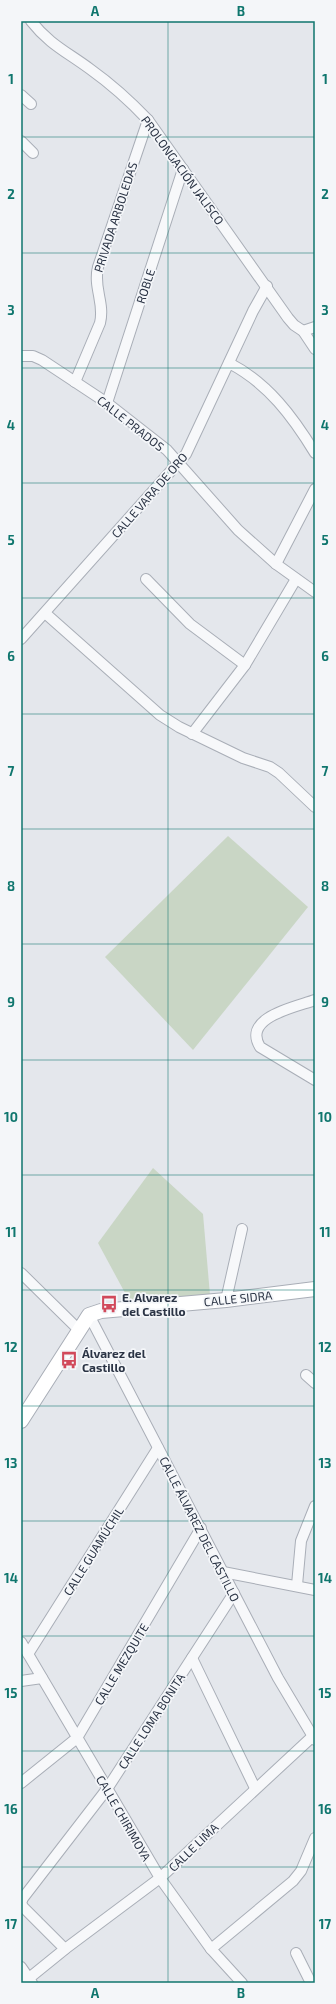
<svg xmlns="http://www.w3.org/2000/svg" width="336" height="2004" font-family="'Exo 2',sans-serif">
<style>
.green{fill:#c9d6c5}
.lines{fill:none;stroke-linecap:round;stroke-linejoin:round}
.street-casing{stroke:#a9aeb7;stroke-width:12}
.secondary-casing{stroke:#a9aeb7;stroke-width:16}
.street{stroke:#f7f8fa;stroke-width:10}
.secondary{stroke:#fff;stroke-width:14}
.grid{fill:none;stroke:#0f766e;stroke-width:1;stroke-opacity:0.55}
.labels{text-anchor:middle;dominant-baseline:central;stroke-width:3.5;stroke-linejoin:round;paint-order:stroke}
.street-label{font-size:12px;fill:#2b3445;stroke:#f4f6f9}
.poi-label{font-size:12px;font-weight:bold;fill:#2b3445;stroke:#f4f6f9;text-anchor:start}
.neatline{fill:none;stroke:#0f766e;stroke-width:1.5}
.grid-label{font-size:13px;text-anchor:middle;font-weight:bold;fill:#0f766e}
</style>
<rect width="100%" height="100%" fill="#e4e7ec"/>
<g class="green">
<path d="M228 836 308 907 193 1050 105 957Z"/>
<path d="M153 1168 203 1214 210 1295 131 1304 98 1243Z"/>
</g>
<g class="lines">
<g class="street-casing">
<g id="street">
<path d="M31 21C49 44 67 52 90 69 111 84 130 101 148 120L288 318 294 325 303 331 315 349"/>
<path d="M21 95 31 104"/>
<path d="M21 141 33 153"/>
<path d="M303 331 315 327"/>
<path d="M21 356H33L42 360 107 403 167 450 238 530 276 564 315 592"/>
<path d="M229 363C268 383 293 417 315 453"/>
<path d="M75 382 100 323C105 303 93 288 98 267L148 120"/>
<path d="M107 403 183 169"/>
<path d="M276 564 315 489"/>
<path d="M146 579 190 624 245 665"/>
<path d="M45 613 160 715 179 727 243 758 270 767 279 773 315 807"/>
<path d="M21 639 186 454 253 311 267 286"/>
<path d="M192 734 245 665 296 579"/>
<path d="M315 1000C296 1007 242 1017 260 1047L315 1080"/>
<path d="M21 1273 80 1331"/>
<path d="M226 1300 242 1229"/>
<path d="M89 1315 278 1678 315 1740"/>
<path d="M306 1375 315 1383"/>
<path d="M223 1572 315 1590"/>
<path d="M297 1585 301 1541 315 1506"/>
<path d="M21 1642 160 1878 211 1949 242 1983"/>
<path d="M28 1654 158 1448"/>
<path d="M192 1658 255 1788"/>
<path d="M21 1681 42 1678"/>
<path d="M21 1783 77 1738 201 1528"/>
<path d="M65 1949 23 1907 21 1903 23 1898 107 1789 234 1593"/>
<path d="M211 1949 293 1881 301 1871 315 1838"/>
<path d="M296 1953 311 1983"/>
<path d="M21 1967 32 1983"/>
<path d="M23 1983 65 1949 160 1878 313 1736"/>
</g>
</g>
<g class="secondary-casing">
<path id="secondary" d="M21 1421 89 1315 101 1311 226 1300 315 1289"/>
</g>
<use href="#street" class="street"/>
<use href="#secondary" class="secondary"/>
</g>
<path class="grid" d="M168 21V1983M21 137H315M21 253H315M21 368H315M21 483H315M21 598H315M21 714H315M21 829H315M21 944H315M21 1060H315M21 1175H315M21 1290H315M21 1406H315M21 1521H315M21 1636H315M21 1751H315M21 1867H315"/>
<defs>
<g id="bus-bare" transform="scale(1.38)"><path d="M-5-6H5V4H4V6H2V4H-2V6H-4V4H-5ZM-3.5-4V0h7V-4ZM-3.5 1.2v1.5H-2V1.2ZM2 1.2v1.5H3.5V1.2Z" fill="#d1495b" stroke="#f4f6f9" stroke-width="2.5" paint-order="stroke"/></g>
</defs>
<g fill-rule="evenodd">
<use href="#bus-bare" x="109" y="1304"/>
<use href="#bus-bare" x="69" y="1360"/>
</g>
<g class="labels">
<g class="street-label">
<text transform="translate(183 170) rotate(54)">PROLONGACIÓN JALISCO</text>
<text transform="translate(115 217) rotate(-72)">PRIVADA ARBOLEDAS</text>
<text transform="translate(145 286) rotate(-72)">ROBLE</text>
<text transform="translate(131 423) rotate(38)">CALLE PRADOS</text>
<text transform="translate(149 495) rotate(-49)">CALLE VARA DE ORO</text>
<text transform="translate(238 1298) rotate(-6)">CALLE SIDRA</text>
<text transform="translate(200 1529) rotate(63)">CALLE ÁLVAREZ DEL CASTILLO</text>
<text transform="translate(93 1551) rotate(-58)">CALLE GUAMÚCHIL</text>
<text transform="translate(121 1664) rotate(-59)">CALLE MEZQUITE</text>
<text transform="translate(151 1721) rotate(-57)">CALLE LOMA BONITA</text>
<text transform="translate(124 1818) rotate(60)">CALLE CHIRIMOYA</text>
<text transform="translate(193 1847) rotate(-44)">CALLE LIMA</text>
</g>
<g class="poi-label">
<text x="122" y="1297">E. Alvarez<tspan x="122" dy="14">del Castillo</tspan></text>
<text x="82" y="1353">Álvarez del<tspan x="82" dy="14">Castillo</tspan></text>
</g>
</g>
<rect width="336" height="2004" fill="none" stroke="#f4f6f9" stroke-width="44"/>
<rect x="22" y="22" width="292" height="1960" class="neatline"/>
<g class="grid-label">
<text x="95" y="16">A</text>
<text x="241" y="16">B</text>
<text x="11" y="84">1</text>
<text x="325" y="84">1</text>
<text x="11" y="199">2</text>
<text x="325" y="199">2</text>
<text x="11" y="315">3</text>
<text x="325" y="315">3</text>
<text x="11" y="430">4</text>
<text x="325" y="430">4</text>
<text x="11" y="545">5</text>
<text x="325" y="545">5</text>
<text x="11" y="661">6</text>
<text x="325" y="661">6</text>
<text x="11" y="776">7</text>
<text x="325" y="776">7</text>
<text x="11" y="891">8</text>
<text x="325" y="891">8</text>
<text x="11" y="1007">9</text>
<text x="325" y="1007">9</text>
<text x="11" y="1122">10</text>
<text x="325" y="1122">10</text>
<text x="11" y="1237">11</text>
<text x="325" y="1237">11</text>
<text x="11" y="1352">12</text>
<text x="325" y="1352">12</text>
<text x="11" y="1468">13</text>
<text x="325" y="1468">13</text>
<text x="11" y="1583">14</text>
<text x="325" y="1583">14</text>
<text x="11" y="1698">15</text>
<text x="325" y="1698">15</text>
<text x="11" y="1814">16</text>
<text x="325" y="1814">16</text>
<text x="11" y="1929">17</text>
<text x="325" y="1929">17</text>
<text x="95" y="1998">A</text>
<text x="241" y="1998">B</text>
</g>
</svg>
